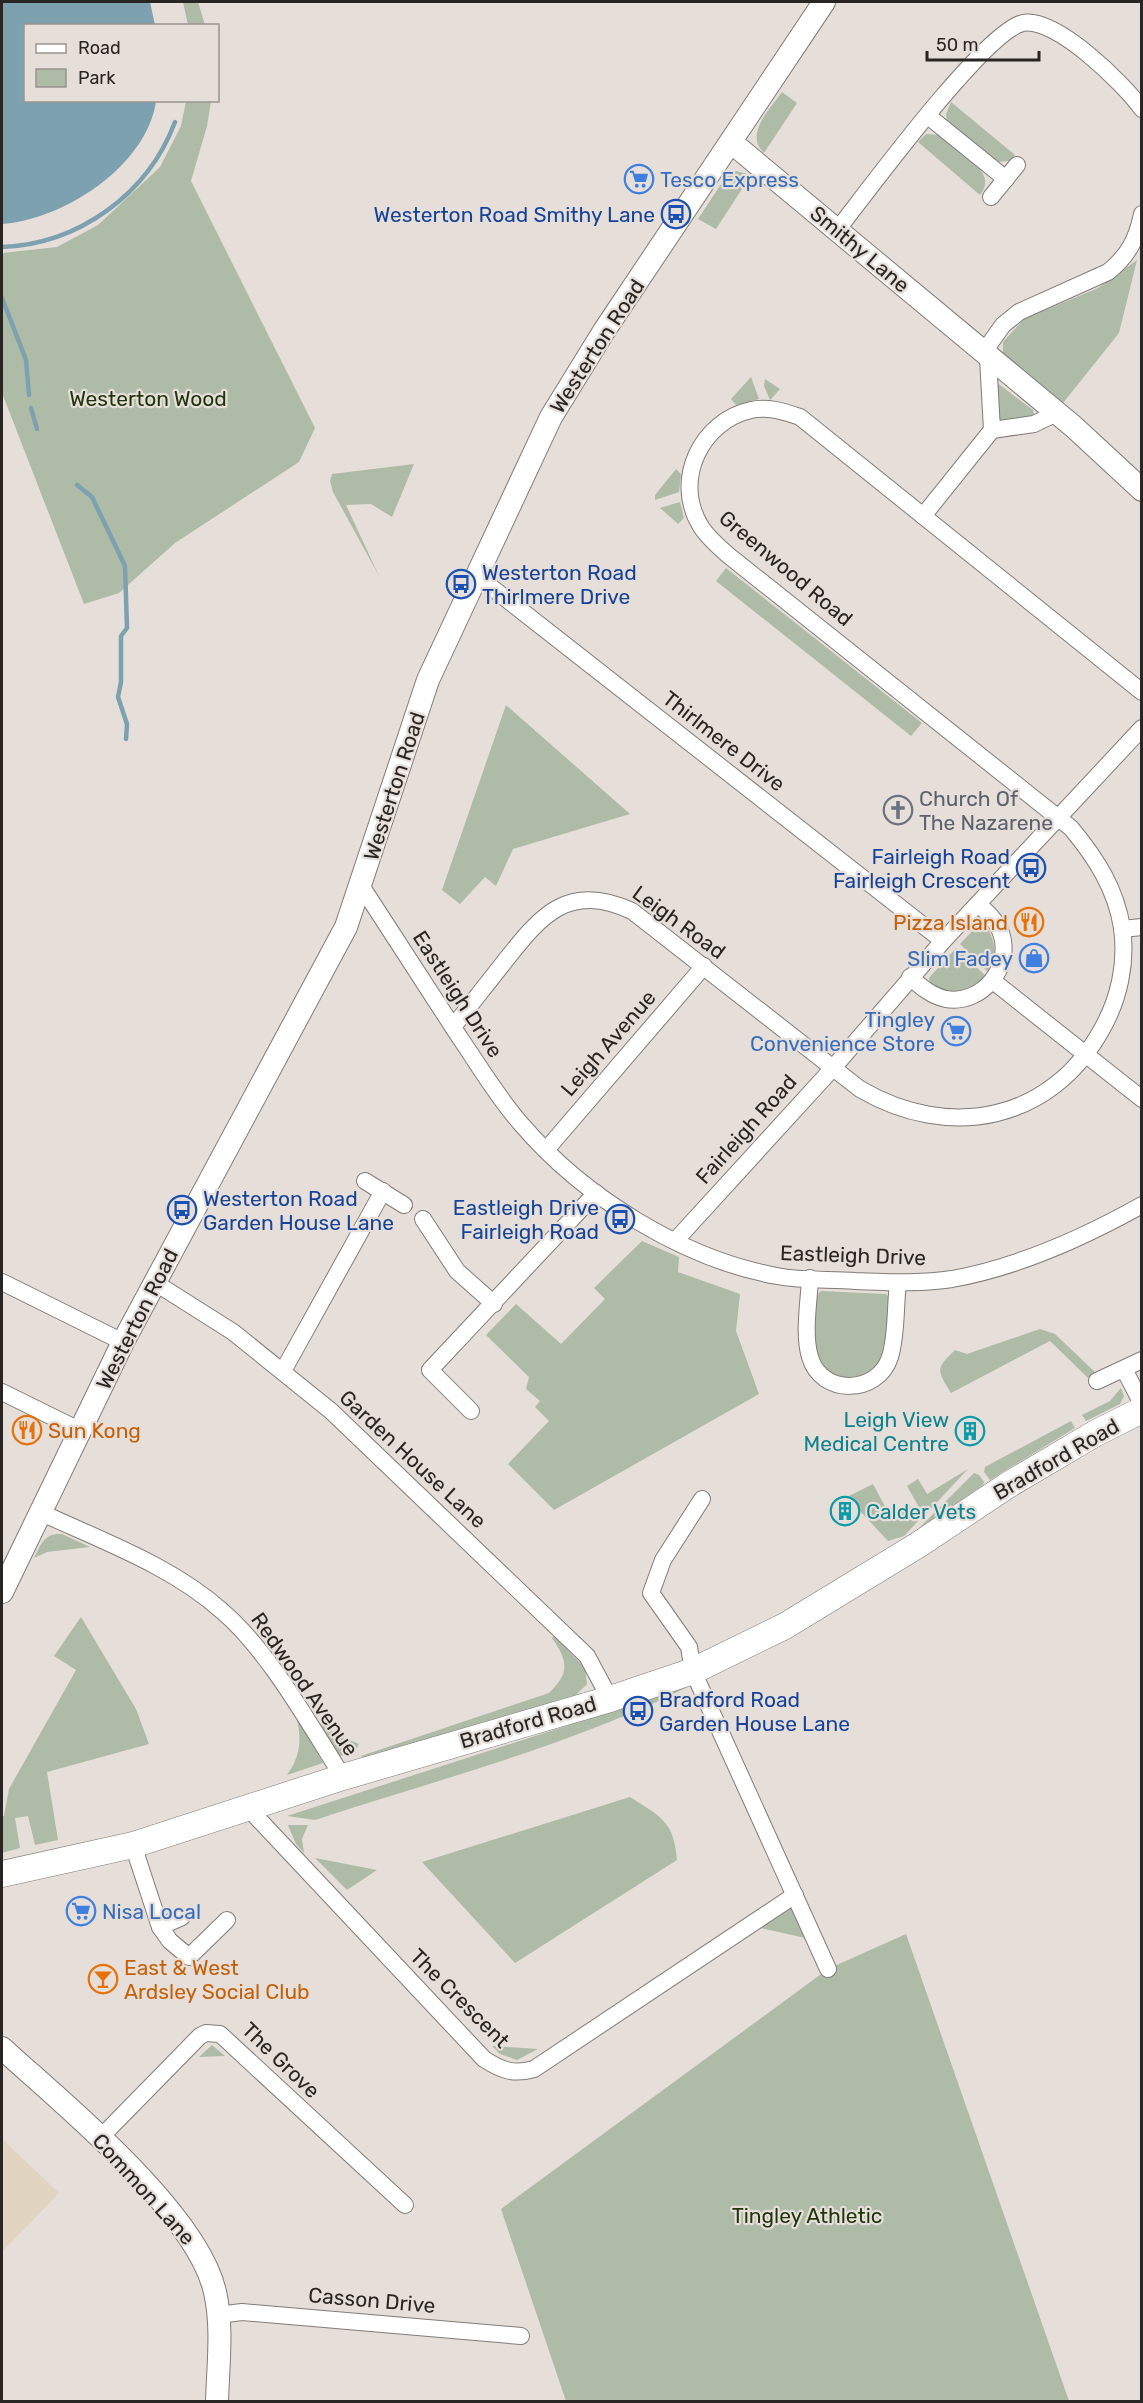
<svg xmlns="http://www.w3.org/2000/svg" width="1143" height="2403" font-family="Rubik,sans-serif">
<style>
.industrial{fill:#e1d4c1}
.green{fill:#aebba7}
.water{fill:#7ea1b0}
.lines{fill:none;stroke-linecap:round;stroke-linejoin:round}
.stream{stroke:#7ea1b0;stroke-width:4.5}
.street-casing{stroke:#827b76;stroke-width:18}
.secondary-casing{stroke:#827b76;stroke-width:24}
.primary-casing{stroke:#827b76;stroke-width:27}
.street{stroke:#fff;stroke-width:16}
.secondary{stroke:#fff;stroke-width:22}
.primary{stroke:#fff;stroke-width:26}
.labels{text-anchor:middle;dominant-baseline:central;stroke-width:4.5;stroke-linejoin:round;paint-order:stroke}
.shop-label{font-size:21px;fill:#366cbe;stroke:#e6ded9;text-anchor:start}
.transit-label{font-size:21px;fill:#164399;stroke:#e6ded9;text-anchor:end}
.street-label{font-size:21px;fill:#282523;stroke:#e6ded9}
.park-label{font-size:21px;fill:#1d3509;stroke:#e6ded9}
.worship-label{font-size:21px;fill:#5b616d;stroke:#e6ded9;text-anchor:start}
.food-label{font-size:21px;fill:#c56008;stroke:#e6ded9;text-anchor:start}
.culture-label{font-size:21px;fill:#0d838f;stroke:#e6ded9;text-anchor:end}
</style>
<rect width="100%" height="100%" fill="#e6ded9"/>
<path class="industrial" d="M2 2139 59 2193 2 2252Z"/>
<g class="green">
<path d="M183 2H198L205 25H188Z"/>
<path d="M782 92 797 103 764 153C744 134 770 109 782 92Z"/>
<path d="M186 101H211L207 126 191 181 315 428 299 462 175 543 119 593 84 604 2 393V253L57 247 98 225 160 167 181 126Z"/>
<path d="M951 102 1015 155 1009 161 996 162 947 123 946 114Z"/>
<path d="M926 134 939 135 979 168C986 177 988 185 980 195L918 142Z"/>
<path d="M736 171 751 175 716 229 698 219 727 175Z"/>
<path d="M1137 260 1119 333 1063 403 1003 353V342L1024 319 1098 288Z"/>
<path d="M751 377 759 399 736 405 731 399Z"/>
<path d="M765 379 780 389 770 400 764 386Z"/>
<path d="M996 382 1033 410 1034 415 1030 418 999 421Z"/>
<path d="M414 464 392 517 371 504 346 505 379 576 333 492 330 481 332 474Z"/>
<path d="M676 469 681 474 679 492 655 500V495Z"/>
<path d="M680 502 684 518 678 524 660 508Z"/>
<path d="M726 568 922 723 911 736 716 581Z"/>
<path d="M506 705 630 814 513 849 496 886 485 877 460 904 442 890Z"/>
<path d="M984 923C996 940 997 954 989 973L960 944 979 924Z"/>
<path d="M956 948 986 976C967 991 954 996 930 985L929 978Z"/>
<path d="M642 1241 679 1257 678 1272 740 1294 736 1331 759 1394 554 1510 508 1464 549 1421 535 1407 540 1401 526 1389 529 1377 486 1335 516 1304 561 1344 605 1299 594 1288Z"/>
<path d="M821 1291 886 1294 890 1299C888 1320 890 1349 876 1367 871 1375 856 1380 847 1378 806 1369 815 1331 815 1297Z"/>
<path d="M1040 1329 1055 1334 1096 1373 1088 1378 1050 1341 951 1393C937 1370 935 1369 955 1350L967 1354Z"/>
<path d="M1121 1388 1124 1396 1120 1404 1086 1421 1082 1415 1110 1401Z"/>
<path d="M1071 1421 1075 1428 990 1480 984 1472 985 1467Z"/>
<path d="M968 1469 924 1516 907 1486 918 1479 927 1494Z"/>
<path d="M974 1473 979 1475 984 1482 983 1485 916 1531Z"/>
<path d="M873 1484 889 1514 909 1504 919 1520 904 1536 888 1541 847 1497Z"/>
<path d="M62 1534 90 1547 47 1552 34 1558C41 1544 44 1533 62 1534Z"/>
<path d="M81 1617 136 1709 149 1744 47 1772 58 1840 35 1845 28 1816 15 1818 20 1848 2 1853V1816H4L9 1789 76 1670 54 1656Z"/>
<path d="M554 1636 585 1668 587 1684 576 1695 364 1758 361 1756 549 1693C570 1673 568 1661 552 1638Z"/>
<path d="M690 1686C572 1745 440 1779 315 1820L287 1816Z"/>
<path d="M296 1715 323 1763 287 1775C301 1756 302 1738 296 1715Z"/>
<path d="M311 1717 342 1737 359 1744 355 1751 338 1757Z"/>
<path d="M630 1797C661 1817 674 1821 677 1860L515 1963 422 1862Z"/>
<path d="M288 1825H308L302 1839 304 1853 296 1844Z"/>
<path d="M315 1858 377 1870 347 1890Z"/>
<path d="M795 1895 814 1940 747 1925Z"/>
<path d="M906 1934 1069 2401H566L501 2209 828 1969Z"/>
<path d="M212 2045 225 2056 199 2057Z"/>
<path d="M492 2046 538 2049 517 2060 500 2054Z"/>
</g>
<path class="water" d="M2 2H150L155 25 26 26V100L156 101C147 166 63 220 2 224Z"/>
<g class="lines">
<g class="stream">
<path d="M2 247C79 244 148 194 175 122"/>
<path d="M2 298 26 360 29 395"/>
<path d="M31 408 37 429"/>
<path d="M77 485 92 497 125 566 127 628 121 636V682L118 697 127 724 126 739"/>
</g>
<g class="street-casing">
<g id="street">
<path d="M928 116 1006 179"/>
<path d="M991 197 1017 165"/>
<path d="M838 229C867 192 985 31 1023 23 1056 17 1123 83 1142 109"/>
<path d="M983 353 1003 325 1019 312 1108 272C1128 256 1137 239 1142 214"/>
<path d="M988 358 992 430 1034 424 1057 413"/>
<path d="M923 516 992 430"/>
<path d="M477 576 943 941"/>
<path d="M362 887C394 937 427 987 460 1038 480 1067 498 1098 522 1125 584 1197 683 1259 777 1276 802 1281 830 1279 855 1281 887 1282 920 1284 952 1279 1019 1267 1083 1238 1142 1205"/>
<path d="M1122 929 1142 927"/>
<path d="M910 977C921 987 932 996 946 999 982 1005 1013 967 1001 933 997 921 987 912 978 904"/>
<path d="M993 981 1142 1099"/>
<path d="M453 1027C470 1005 488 983 505 961 542 914 569 882 632 911L860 1089C949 1141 1051 1122 1102 1029 1119 999 1127 963 1122 928 1116 889 1096 858 1071 828L728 555C718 546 706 536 700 525 673 480 701 421 751 410 768 406 785 412 800 417L1142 692"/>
<path d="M546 1150 704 966"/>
<path d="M365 1181 404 1205"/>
<path d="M423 1219 457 1271 494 1304"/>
<path d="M675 1241 833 1068 943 941 1142 728"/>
<path d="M810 1278C809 1302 803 1334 810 1357 821 1396 878 1395 890 1357 897 1335 895 1306 898 1283"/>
<path d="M2 1282 123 1342"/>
<path d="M154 1282 233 1332 331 1411 587 1656 610 1699"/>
<path d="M1124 1369 1142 1404"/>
<path d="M283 1371 383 1191"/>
<path d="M1097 1381 1142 1360"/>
<path d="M2 1392 81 1431"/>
<path d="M471 1411 430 1370 596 1193"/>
<path d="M702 1499 663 1560 651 1593 689 1647 693 1671 828 1969"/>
<path d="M42 1513C102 1541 172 1566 222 1611 269 1651 309 1724 343 1777"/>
<path d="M248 1808 484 2059C501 2070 513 2075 534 2069L795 1895"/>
<path d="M133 1845 160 1927 170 1941 189 1957 227 1920"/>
<path d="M160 1927 182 1917"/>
<path d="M100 2138 200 2036 206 2033 220 2034 405 2205"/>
<path d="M218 2315 242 2312 521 2336"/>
</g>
</g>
<g class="secondary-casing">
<g id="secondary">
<path d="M731 142 1074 427 1142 490"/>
<path d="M2 1592 123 1342 346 927 428 680 551 417 604 331 824 2"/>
<path d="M2 2048C63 2104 197 2212 215 2292 223 2327 218 2366 217 2402"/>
</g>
</g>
<g class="primary-casing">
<path id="primary" d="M2 1874 133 1845 343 1777 610 1699 693 1671 785 1626 918 1545 1008 1485 1096 1433 1142 1410"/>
</g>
<use href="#street" class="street"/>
<use href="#secondary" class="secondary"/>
<use href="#primary" class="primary"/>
</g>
<defs>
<g id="supermarket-ring" transform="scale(1.5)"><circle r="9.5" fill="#e6ded9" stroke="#3f7fe0" stroke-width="1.5"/><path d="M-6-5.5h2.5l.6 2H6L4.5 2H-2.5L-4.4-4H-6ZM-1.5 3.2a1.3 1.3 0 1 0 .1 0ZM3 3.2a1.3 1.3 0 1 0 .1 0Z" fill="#3f7fe0"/></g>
<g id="bus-ring" transform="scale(1.5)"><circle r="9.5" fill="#e6ded9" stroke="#1a4fb4" stroke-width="1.5"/><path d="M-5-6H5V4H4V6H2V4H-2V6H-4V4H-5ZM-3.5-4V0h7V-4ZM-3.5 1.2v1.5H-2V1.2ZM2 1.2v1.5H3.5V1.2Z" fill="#1a4fb4"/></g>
<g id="church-ring" transform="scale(1.5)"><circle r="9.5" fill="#e6ded9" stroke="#6b7280" stroke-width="1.5"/><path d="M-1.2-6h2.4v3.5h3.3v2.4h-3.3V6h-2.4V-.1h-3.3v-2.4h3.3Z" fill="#6b7280"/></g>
<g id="restaurant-ring" transform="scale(1.5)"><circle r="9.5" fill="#e6ded9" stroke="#e8710a" stroke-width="1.5"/><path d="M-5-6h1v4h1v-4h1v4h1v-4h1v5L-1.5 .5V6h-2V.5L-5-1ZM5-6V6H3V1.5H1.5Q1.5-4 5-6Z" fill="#e8710a"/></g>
<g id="shop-ring" transform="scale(1.5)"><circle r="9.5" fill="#e6ded9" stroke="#3f7fe0" stroke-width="1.5"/><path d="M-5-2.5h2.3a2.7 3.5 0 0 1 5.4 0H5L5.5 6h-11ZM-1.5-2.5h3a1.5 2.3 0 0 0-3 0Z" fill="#3f7fe0"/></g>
<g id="building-ring" transform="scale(1.5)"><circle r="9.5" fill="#e6ded9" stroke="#0f9aa8" stroke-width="1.5"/><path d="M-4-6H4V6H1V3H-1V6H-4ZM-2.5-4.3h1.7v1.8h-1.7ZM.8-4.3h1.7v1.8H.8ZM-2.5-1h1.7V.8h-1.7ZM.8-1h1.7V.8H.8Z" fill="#0f9aa8"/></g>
<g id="bar-ring" transform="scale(1.5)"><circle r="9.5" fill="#e6ded9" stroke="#e8710a" stroke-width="1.5"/><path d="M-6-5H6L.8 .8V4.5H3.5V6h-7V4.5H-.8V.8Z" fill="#e8710a"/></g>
</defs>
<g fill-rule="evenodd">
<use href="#supermarket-ring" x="639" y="179"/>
<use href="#bus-ring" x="676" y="214"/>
<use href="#bus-ring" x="461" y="584"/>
<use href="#church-ring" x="898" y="810"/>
<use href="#bus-ring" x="1031" y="868"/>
<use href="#restaurant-ring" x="1029" y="922"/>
<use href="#shop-ring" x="1034" y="958"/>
<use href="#supermarket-ring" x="956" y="1031"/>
<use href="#bus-ring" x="182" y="1210"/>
<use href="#bus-ring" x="620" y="1219"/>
<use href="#restaurant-ring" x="27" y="1430"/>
<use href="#building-ring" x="970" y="1431"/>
<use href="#building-ring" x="845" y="1511"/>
<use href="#bus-ring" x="638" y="1711"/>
<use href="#supermarket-ring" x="81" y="1911"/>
<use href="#bar-ring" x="103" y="1979"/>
</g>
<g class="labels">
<g class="shop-label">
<text x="660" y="179">Tesco Express</text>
<text x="1013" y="958" text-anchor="end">Slim Fadey</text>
<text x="935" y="1019" text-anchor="end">Tingley<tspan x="935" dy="24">Convenience Store</tspan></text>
<text x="102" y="1911">Nisa Local</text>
</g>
<g class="transit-label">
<text x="655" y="214">Westerton Road Smithy Lane</text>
<text x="482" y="572" text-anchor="start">Westerton Road<tspan x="482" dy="24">Thirlmere Drive</tspan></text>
<text x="1010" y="856">Fairleigh Road<tspan x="1010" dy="24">Fairleigh Crescent</tspan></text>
<text x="203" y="1198" text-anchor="start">Westerton Road<tspan x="203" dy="24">Garden House Lane</tspan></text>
<text x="599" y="1207">Eastleigh Drive<tspan x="599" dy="24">Fairleigh Road</tspan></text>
<text x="659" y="1699" text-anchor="start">Bradford Road<tspan x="659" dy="24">Garden House Lane</tspan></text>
</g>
<g class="street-label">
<text transform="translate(860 249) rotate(40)">Smithy Lane</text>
<text transform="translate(597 346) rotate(-57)">Westerton Road</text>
<text transform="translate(786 568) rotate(40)">Greenwood Road</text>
<text transform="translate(724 741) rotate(38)">Thirlmere Drive</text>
<text transform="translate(394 786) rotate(-72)">Westerton Road</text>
<text transform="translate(679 922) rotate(36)">Leigh Road</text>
<text transform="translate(458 994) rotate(57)">Eastleigh Drive</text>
<text transform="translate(608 1043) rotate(-49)">Leigh Avenue</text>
<text transform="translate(746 1129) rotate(-48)">Fairleigh Road</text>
<text transform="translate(853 1255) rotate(2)">Eastleigh Drive</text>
<text transform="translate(137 1319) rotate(-63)">Westerton Road</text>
<text transform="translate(413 1459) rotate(43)">Garden House Lane</text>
<text transform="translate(1056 1459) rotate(-30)">Bradford Road</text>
<text transform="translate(305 1684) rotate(55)">Redwood Avenue</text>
<text transform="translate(528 1722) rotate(-16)">Bradford Road</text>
<text transform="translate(460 1998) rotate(45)">The Crescent</text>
<text transform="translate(281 2060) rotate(44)">The Grove</text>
<text transform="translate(144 2189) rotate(48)">Common Lane</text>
<text transform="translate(372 2300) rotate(5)">Casson Drive</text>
</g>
<g class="park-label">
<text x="148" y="398">Westerton Wood</text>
<text x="807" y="2215">Tingley Athletic</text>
</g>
<g class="worship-label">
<text x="919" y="798">Church Of<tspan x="919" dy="24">The Nazarene</tspan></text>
</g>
<g class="food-label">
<text x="1008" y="922" text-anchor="end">Pizza Island</text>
<text x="48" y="1430">Sun Kong</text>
<text x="124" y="1967">East &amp; West<tspan x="124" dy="24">Ardsley Social Club</tspan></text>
</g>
<g class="culture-label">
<text x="949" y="1419">Leigh View<tspan x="949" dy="24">Medical Centre</tspan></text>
<text x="866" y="1511" text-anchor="start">Calder Vets</text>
</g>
</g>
<rect width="1143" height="2403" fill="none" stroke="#282523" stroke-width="6"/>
<rect x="24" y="24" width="195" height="78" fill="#e6ded9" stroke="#9a9490" stroke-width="1.5"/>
<rect x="36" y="44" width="30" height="9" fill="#ffffff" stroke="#9a9490" stroke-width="1.5"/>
<text x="78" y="54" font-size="18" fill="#282523">Road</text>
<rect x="36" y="69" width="30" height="18" fill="#aebba7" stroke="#9a9490" stroke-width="1.5"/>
<text x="78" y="84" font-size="18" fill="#282523">Park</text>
<path d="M927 51v9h112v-9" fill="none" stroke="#282523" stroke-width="3"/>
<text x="936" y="51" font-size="18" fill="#282523" stroke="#e6ded9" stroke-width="4.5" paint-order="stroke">50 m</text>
</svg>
